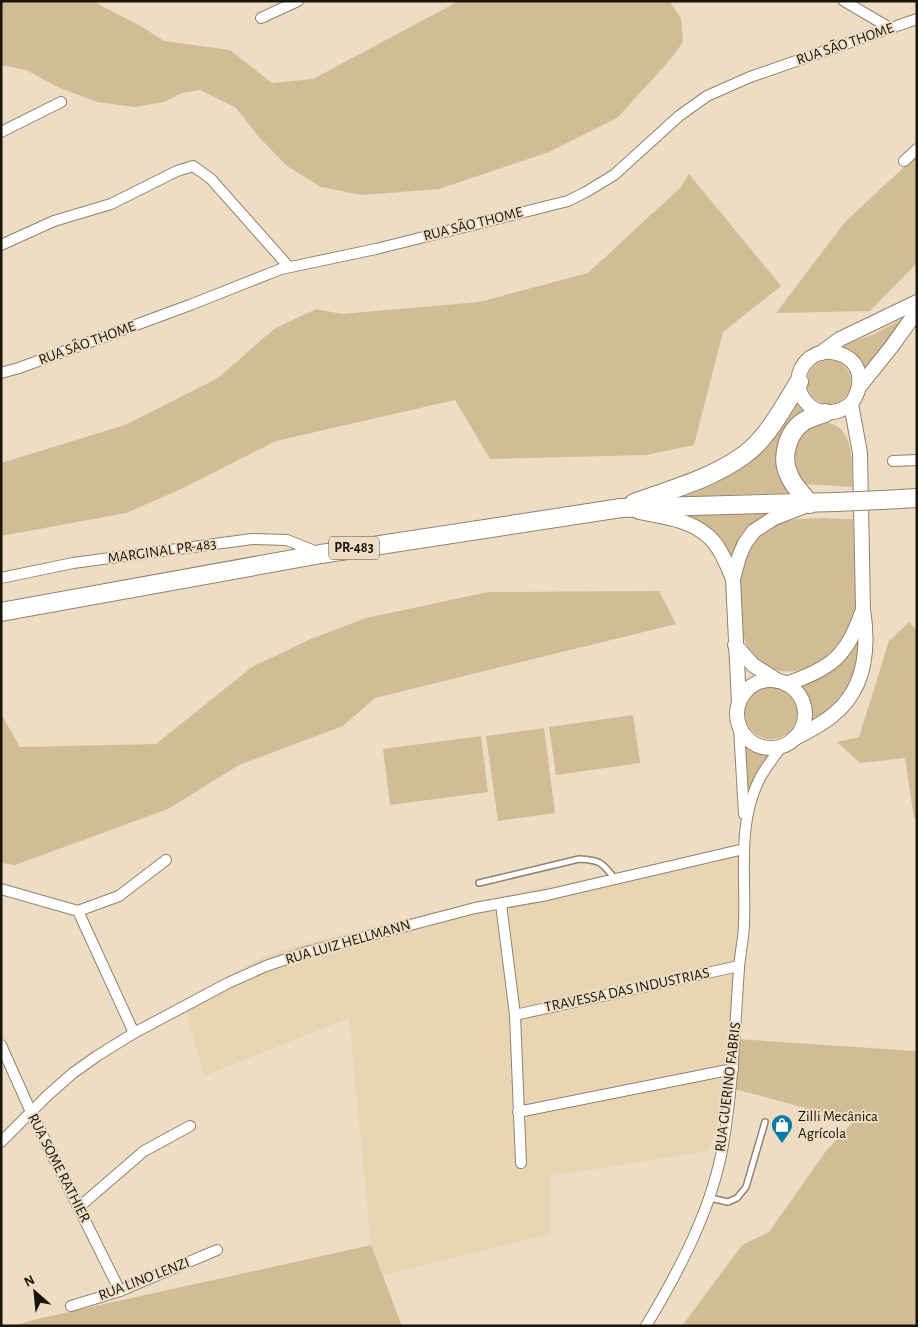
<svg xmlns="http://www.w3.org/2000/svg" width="918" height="1327" font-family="'Alegreya Sans',sans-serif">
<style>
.built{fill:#e8d5b4}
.green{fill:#d2bc95}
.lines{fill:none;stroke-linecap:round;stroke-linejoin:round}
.service-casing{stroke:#91836c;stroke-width:8}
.minor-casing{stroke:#91836c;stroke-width:12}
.tertiary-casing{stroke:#91836c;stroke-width:16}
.trunk-casing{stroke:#91836c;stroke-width:20}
.service{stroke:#fff;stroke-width:5}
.minor{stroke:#fff;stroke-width:10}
.tertiary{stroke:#fff;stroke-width:14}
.trunk{stroke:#fff;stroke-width:18}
.trunk-bridge-casing{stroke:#91836c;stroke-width:20;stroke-linecap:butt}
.trunk-bridge{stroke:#fff;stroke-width:18}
.labels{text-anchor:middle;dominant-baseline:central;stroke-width:4;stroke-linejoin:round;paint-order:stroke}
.shield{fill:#ecddc4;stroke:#595142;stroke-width:1}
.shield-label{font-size:14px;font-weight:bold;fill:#1a150b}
.street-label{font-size:15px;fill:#1a150b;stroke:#ecddc4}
.poi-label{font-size:15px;fill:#1a150b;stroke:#ecddc4;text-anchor:start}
</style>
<rect width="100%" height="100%" fill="#ecddc4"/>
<path class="built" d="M740 847 742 966 731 1088 708 1151 551 1176V1234L383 1275 371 1245 349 1018 204 1076 183 1001 262 958 297 946 477 901Z"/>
<g class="green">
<path d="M1 1H92L139 25 164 41 230 50 272 83 313 79 459 1H669L681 18 683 42 670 60 617 118 549 152 439 189 362 195 321 187 287 166 259 137 235 107 200 90 182 93 164 102 135 107 97 102 60 88 26 70 1 65Z"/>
<path d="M917 155V263L870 311 776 313 845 222Z"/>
<path d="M689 174 781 286 723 332 694 445 646 455 490 459 455 400 276 441 179 490 126 513 1 536V463L125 425 218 378 274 329 316 309 342 314 479 302 588 273 680 188Z"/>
<path d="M908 316 863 374 848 350 842 346 874 334Z"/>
<circle cx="829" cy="382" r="22"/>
<path d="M796 397 806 412 800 416 785 486 789 493 673 497 713 484 750 461Z"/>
<path d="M822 422C856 424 851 462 853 487L804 484 794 474V445L805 428Z"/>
<path d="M769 512 749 527 732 570 680 515Z"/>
<path d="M853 519C854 540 854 562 855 583 855 593 856 604 855 613 853 631 838 649 824 659 799 677 762 678 747 646 740 632 738 583 741 568 744 554 753 538 765 530 788 514 826 519 853 519Z"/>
<path d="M659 591 676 624 375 698 343 726 239 765 168 809 15 865 1 863V714L20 747 156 744 252 667 311 639 366 618 488 592Z"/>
<path d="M909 622 917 631V818H914L905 758 860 763 837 742 859 737 889 641Z"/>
<path d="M862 623V660L842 700 805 729C813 712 809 696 794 684L805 681Z"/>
<circle cx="771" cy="713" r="26"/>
<path d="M633 715 640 763 556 775 549 727Z"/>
<path d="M544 728 555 813 498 821 486 736Z"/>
<path d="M481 736 488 792 390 805 383 749Z"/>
<path d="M745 743 757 750 771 751 759 771 747 798Z"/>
<path d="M737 1039 915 1051 917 1054V1326H682L740 1248 744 1244 769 1232 826 1151 854 1121 731 1088Z"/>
<path d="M371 1245 402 1326H13L37 1319Z"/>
</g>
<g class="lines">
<g class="service-casing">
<g id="service">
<path d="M479 883 579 859C600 860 602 862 615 879"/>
<path d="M710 1198 728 1202 737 1198 746 1187 765 1122"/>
</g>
</g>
<g class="minor-casing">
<g id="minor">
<path d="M844 1 890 28"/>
<path d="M261 18 298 1"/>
<path d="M1 132 61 102"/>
<path d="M904 161 917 149"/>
<path d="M1 245 54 221 111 204 177 171 193 166 211 179 289 267"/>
<path d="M1 373 19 368 190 305 281 269 376 249 568 201 586 192 614 175 679 116 707 96 750 77 917 19"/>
<path d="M893 461 917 460"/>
<path d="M1 578 73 563 252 539 287 540 317 552"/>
<path d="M739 728 744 814"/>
<path d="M1 889 78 911 119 896 166 860"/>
<path d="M501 904 515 1015 521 1163"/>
<path d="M78 911 134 1033"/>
<path d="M515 1015 739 966"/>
<path d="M1 1045 31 1112 120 1291"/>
<path d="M518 1112 733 1069"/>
<path d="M1 1142 48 1095 73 1073 97 1056 134 1033 228 983 266 966 307 952 475 908 547 895 744 849"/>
<path d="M79 1207 144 1151 190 1126"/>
<path d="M71 1306 120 1291 217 1250"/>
<path d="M646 1326C679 1271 712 1209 723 1145 733 1087 735 1027 739 968 740 953 744 938 744 923 746 876 737 824 759 780 765 768 774 757 782 746"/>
</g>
</g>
<g class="tertiary-casing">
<g id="tertiary">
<path d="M821 353 840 339 917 302"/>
<path d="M860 386 892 346 917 311"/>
<path d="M639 512C663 517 689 519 708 536 720 546 727 565 733 579"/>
<path d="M735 645 753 665 778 681"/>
<circle cx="771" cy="714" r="34"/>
<path d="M786 684C830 669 847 657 862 612"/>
<path d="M739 703 733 579 739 557 745 543 754 531 774 518 805 506"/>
<path d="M793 739C807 732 821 725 833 715 866 689 869 647 863 609L860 453 851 404C865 384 862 359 836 353 827 350 817 353 810 358 780 383 813 432 851 404"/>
</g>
</g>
<g class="trunk-casing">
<g id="trunk">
<path d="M882 500 917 498"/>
<path d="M634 503C672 489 711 479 744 455 767 439 784 406 799 382"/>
<path d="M810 504C803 495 793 486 789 475 780 457 788 430 806 420 812 417 819 415 825 413"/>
<path d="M1 612 321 554 621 508 836 502"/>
</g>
</g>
<use href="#service" class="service"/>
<use href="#minor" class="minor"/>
<use href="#tertiary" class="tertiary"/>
<use href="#trunk" class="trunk"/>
<g class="trunk-bridge-casing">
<path id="trunk-bridge" d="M836 502 882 500"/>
</g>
<use href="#trunk-bridge" class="trunk-bridge"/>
</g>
<defs>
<g id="shop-pin" transform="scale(1.125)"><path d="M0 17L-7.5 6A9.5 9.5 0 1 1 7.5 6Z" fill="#087ba4" stroke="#ecddc4"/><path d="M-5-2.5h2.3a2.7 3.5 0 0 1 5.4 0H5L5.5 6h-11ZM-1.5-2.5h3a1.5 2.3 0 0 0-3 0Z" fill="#fff"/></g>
</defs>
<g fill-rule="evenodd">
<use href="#shop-pin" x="782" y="1125"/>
</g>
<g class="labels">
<rect class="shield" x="329" y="536.5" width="50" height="23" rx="4"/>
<g class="shield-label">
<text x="354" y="548">PR-483</text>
</g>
<g class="street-label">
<text transform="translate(845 44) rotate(-19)">RUA SÃO THOME</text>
<text transform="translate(473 224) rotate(-14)">RUA SÃO THOME</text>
<text transform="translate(87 343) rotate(-20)">RUA SÃO THOME</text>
<text transform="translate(162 551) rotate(-8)">MARGINAL PR-483</text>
<text transform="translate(348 942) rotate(-16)">RUA LUIZ HELLMANN</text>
<text transform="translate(627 990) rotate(-12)">TRAVESSA DAS INDUSTRIAS</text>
<text transform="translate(728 1087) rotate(-83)">RUA GUERINO FABRIS</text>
<text transform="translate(59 1168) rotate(63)">RUA SOME RATHIER</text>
<text transform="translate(144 1279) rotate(-21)">RUA LINO LENZI</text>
</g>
<g class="poi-label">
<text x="798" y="1116">Zilli Mecânica<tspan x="798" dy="17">Agrícola</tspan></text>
</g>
</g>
<rect width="918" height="1327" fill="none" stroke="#1a150b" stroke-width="5"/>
<g transform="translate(35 1292) rotate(333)" stroke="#ecddc4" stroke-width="4" paint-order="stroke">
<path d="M0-4L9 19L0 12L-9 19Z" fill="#1a150b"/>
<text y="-8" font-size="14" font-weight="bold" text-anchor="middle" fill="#1a150b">N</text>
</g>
</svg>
